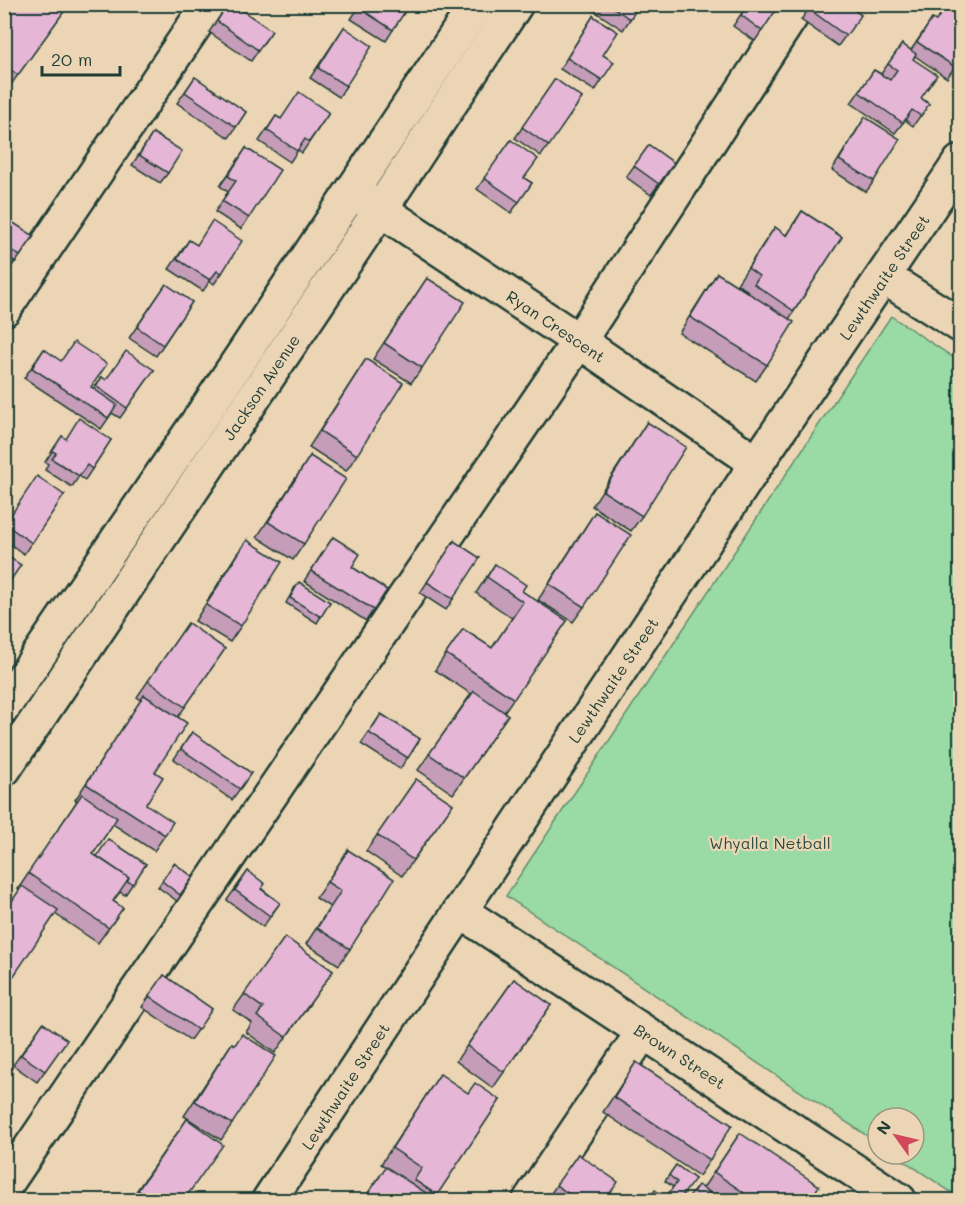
<svg xmlns="http://www.w3.org/2000/svg" width="965" height="1205" font-family="Mali,sans-serif">
<style>
.green{fill:#9adaa4;stroke:#5c8c6c;stroke-width:1.5}
.lines{fill:none;stroke-linecap:round;stroke-linejoin:round}
.minor-casing{stroke:#1f3d34;stroke-width:38}
.minor{stroke:#ecd5b5;stroke-width:33}
.wall{fill:#c69db8;stroke:#1f3d34;stroke-width:1.5}
.building{fill:#e6b6d6;stroke:#1f3d34;stroke-width:1.5}
.labels{text-anchor:middle;dominant-baseline:central;stroke-width:4.5;stroke-linejoin:round;paint-order:stroke}
.street-label{font-size:16px;fill:#1f3d34;stroke:#ecd5b5}
.park-label{font-size:16px;fill:#2b4d3f;stroke:#ecd5b5}
</style>
<rect width="100%" height="100%" fill="#ecd5b5"/>
<filter id="ink" filterUnits="userSpaceOnUse"><feTurbulence type="fractalNoise" baseFrequency=".0167" numOctaves="2"/><feDisplacementMap in="SourceGraphic" scale="12" xChannelSelector="R" yChannelSelector="G"/><feConvolveMatrix kernelMatrix="1 2 1 2 8 2 1 2 1" color-interpolation-filters="sRGB"/></filter>
<g filter="url(#ink)">
<path class="green" d="M891 316 960 362V1198L894 1154H914V1118H878V1143L506 896Z"/>
<g class="lines">
<g class="minor-casing">
<g id="minor">
<path d="M363 198 579 341 757 463"/>
<path d="M884 277 960 325"/>
<path d="M4 309 209 4"/>
<path d="M4 706 210 404 477 4"/>
<path d="M4 769 380 210 516 4"/>
<path d="M460 911 899 1200"/>
<path d="M4 1187 579 341 799 4"/>
<path d="M269 1200 757 463 960 162"/>
<path d="M530 1200 643 1032"/>
</g>
</g>
<use href="#minor" class="minor"/>
</g>
<g class="wall">
<path d="M10 4 65 10 10 86 4 81V12Z"/>
<path d="M228 4 272 31 251 61 209 32Z"/>
<path d="M361 4 393 30 386 41 351 19Z"/>
<path d="M593 4H640L623 30 590 8Z"/>
<path d="M748 4H780L755 41 733 26Z"/>
<path d="M812 4 849 6 861 15 838 46 801 20Z"/>
<path d="M593 16 603 55 602 80 595 91 560 69Z"/>
<path d="M932 19 960 59 947 78 915 56 913 59 921 98 929 104 913 126 905 120 895 133 851 103 874 70 881 74 902 44 911 50Z"/>
<path d="M344 27 346 86 339 97 310 78Z"/>
<path d="M195 77 246 112 229 138 177 103Z"/>
<path d="M555 79 582 98 541 156 515 138Z"/>
<path d="M329 113 302 153 298 150 290 162 259 141 276 116 281 119Z"/>
<path d="M865 117 874 181 866 192 832 170Z"/>
<path d="M153 133 168 173 160 183 132 165Z"/>
<path d="M511 140 524 178 532 183 511 213 477 189Z"/>
<path d="M649 145 674 163 651 195 626 177Z"/>
<path d="M246 148 249 218 241 229 215 212 228 192 220 186Z"/>
<path d="M802 211 842 237 789 319 767 365 756 381 679 333 717 273 748 293V291L737 284 764 243 775 227 786 235Z"/>
<path d="M4 234 34 236 16 262 4 254Z"/>
<path d="M189 240 222 273 214 284 210 281 203 291 169 269Z"/>
<path d="M427 278 422 368 411 383 373 359Z"/>
<path d="M166 284 192 302 156 356 129 338Z"/>
<path d="M44 349 94 389 102 377 105 380 154 370 120 418 112 413 101 429 24 378Z"/>
<path d="M366 359 357 455 346 471 309 447Z"/>
<path d="M647 422 642 516 631 531 592 506Z"/>
<path d="M62 436 65 439 111 440 85 480 79 476 72 487 45 470 48 464 45 462Z"/>
<path d="M310 456 304 544 293 560 257 537Z"/>
<path d="M64 495 24 554 4 540V525Z"/>
<path d="M595 512 584 607 573 622 538 600Z"/>
<path d="M333 537 352 567 387 590 366 621 304 581Z"/>
<path d="M247 540 241 626 230 642 195 621 236 555Z"/>
<path d="M454 541 453 599 446 610 420 593Z"/>
<path d="M495 564 522 591 567 621 504 712 508 715 453 794 418 770 471 694 435 670 463 629 492 648 512 618 476 593Z"/>
<path d="M295 587 330 602 317 623 286 603Z"/>
<path d="M188 623 225 649 178 717 155 772 146 804 165 835 154 851 113 824 93 854 96 856 146 864 125 895 120 892 113 901 123 908 98 943 55 914 5 988 4 1005V912L20 890 18 889 77 801 75 800 141 700 137 697Z"/>
<path d="M381 714 420 739 400 769 361 744Z"/>
<path d="M192 732 251 773 232 800 174 759Z"/>
<path d="M416 779 453 804 402 876 366 851Z"/>
<path d="M348 850 350 949 339 965 306 944 330 907 316 898Z"/>
<path d="M174 863 193 877 177 901 158 887Z"/>
<path d="M248 871 262 889 280 903 263 927 227 900Z"/>
<path d="M285 937 333 971 275 1053 246 1032 252 1023 233 1010Z"/>
<path d="M164 975 212 1009 190 1040 142 1007Z"/>
<path d="M514 979 551 1005 493 1088 456 1061Z"/>
<path d="M43 1023 67 1040 37 1082 13 1065Z"/>
<path d="M232 1043 234 1045 232 1124 221 1140 184 1116Z"/>
<path d="M636 1062 710 1160 699 1176 603 1112Z"/>
<path d="M440 1074 468 1093 500 1100 434 1199 437 1200H363L386 1167 381 1164Z"/>
<path d="M187 1119 184 1200H130Z"/>
<path d="M740 1133 810 1200H722L703 1188Z"/>
<path d="M578 1154 605 1200H556L549 1196Z"/>
<path d="M676 1165 695 1179 666 1198 673 1187 665 1181Z"/>
</g>
<g class="building">
<path d="M10 4H57L65 10 18 75 4 65V20L10 12 7 7Z"/>
<path d="M228 4H233L272 31 258 50 217 21Z"/>
<path d="M361 4H410L393 30 359 8Z"/>
<path d="M608 4H640L630 19Z"/>
<path d="M748 4H780L762 31 741 15Z"/>
<path d="M812 4H849L848 6 861 15 846 36 809 9Z"/>
<path d="M947 4 960 13V59L955 67 917 42 932 19 936 21Z"/>
<path d="M593 16 618 32 603 55 614 62 602 80 567 58Z"/>
<path d="M344 27 372 46 346 86 318 68Z"/>
<path d="M902 44 916 54 913 59 937 75 921 98 929 104 921 116 912 110 903 123 859 92 874 70 890 80 897 70 888 64Z"/>
<path d="M195 77 246 112 236 127 185 92Z"/>
<path d="M555 79 582 98 549 146 522 127Z"/>
<path d="M299 92 329 113 309 142 305 139 297 151 267 130 276 116 281 119Z"/>
<path d="M865 117 900 139 874 181 839 160Z"/>
<path d="M153 133 182 151 168 173 139 155Z"/>
<path d="M511 140 538 159 524 178 532 183 519 202 484 178Z"/>
<path d="M649 145 674 163 659 184 634 166Z"/>
<path d="M246 148 280 170 249 218 222 201 236 181 228 176Z"/>
<path d="M802 211 842 237 794 311 754 284 759 276 748 268 775 227 787 236Z"/>
<path d="M212 221 242 241 222 273 217 271 210 280 177 259 189 240 197 245Z"/>
<path d="M12 222 34 236 20 256 4 246V234Z"/>
<path d="M717 273 794 322 767 365 690 317Z"/>
<path d="M427 278 465 302 422 368 384 343Z"/>
<path d="M166 284 192 302 163 345 137 327Z"/>
<path d="M74 342 107 364 91 387 117 405 108 418 32 368 44 349 61 361Z"/>
<path d="M126 351 154 370 127 408 96 386 102 377 106 380Z"/>
<path d="M366 359 403 383 357 455 320 431Z"/>
<path d="M79 418 111 440 92 469 87 465 79 476 52 459 56 453 52 451 62 436 66 439Z"/>
<path d="M647 422 686 447 642 516 603 491Z"/>
<path d="M310 456 346 479 304 544 268 522Z"/>
<path d="M37 476 64 495 32 543 5 524Z"/>
<path d="M595 512 631 535 584 607 549 584Z"/>
<path d="M333 537 360 554 352 567 387 590 374 610 311 571Z"/>
<path d="M247 540 282 562 241 626 206 605Z"/>
<path d="M454 541 480 558 453 599 427 582Z"/>
<path d="M4 554 21 565 6 587 8 589 4 593Z"/>
<path d="M495 564 526 585 522 591 567 621 514 699 446 654 463 629 492 648 523 602 487 577Z"/>
<path d="M299 582 330 602 321 617 290 598Z"/>
<path d="M188 623 225 649 185 707 148 681Z"/>
<path d="M474 691 508 715 464 778 429 754Z"/>
<path d="M144 695 187 723 155 772 163 777 146 804 173 822 165 835 86 784Z"/>
<path d="M381 714 420 739 408 758 369 733Z"/>
<path d="M192 732 251 773 240 789 181 749Z"/>
<path d="M416 779 453 804 413 860 377 835Z"/>
<path d="M82 794 117 818 93 854 129 878 113 901 123 908 109 928 28 873Z"/>
<path d="M108 839 146 864 133 884 127 881 129 878 97 856Z"/>
<path d="M348 850 394 879 350 949 317 928 341 891 327 882Z"/>
<path d="M174 863 193 877 180 895 162 881Z"/>
<path d="M248 871 265 884 261 889 280 903 270 916 235 890Z"/>
<path d="M22 886 58 910 13 977 4 971V913Z"/>
<path d="M285 937 333 971 286 1037 257 1016 263 1008 244 994Z"/>
<path d="M164 975 212 1009 198 1030 149 996Z"/>
<path d="M514 979 551 1005 504 1072 467 1046Z"/>
<path d="M4 988 12 993 4 1005Z"/>
<path d="M43 1023 67 1040 45 1071 21 1055Z"/>
<path d="M242 1034 276 1056 232 1124 195 1101 232 1043 235 1045Z"/>
<path d="M636 1062 732 1125 710 1160 614 1097Z"/>
<path d="M440 1074 468 1093 475 1083 500 1100 437 1195 414 1180 422 1168 392 1148Z"/>
<path d="M187 1119 223 1145 184 1200H153L138 1190Z"/>
<path d="M740 1133 819 1186 810 1200H748L750 1197 714 1172Z"/>
<path d="M578 1154 618 1182 605 1200H578L556 1185Z"/>
<path d="M676 1165 695 1179 679 1200H670L665 1198 677 1182 669 1175Z"/>
<path d="M386 1167 437 1200H364Z"/>
<path d="M698 1185 717 1198 715 1200H687Z"/>
<path d="M655 1190 670 1200H648Z"/>
</g>
</g>
<g class="labels">
<g class="street-label">
<text transform="translate(884 277) rotate(-56)">Lewthwaite Street</text>
<text transform="translate(556 326) rotate(34)">Ryan Crescent</text>
<text transform="translate(261 387) rotate(-56)">Jackson Avenue</text>
<text transform="translate(613 680) rotate(-56)">Lewthwaite Street</text>
<text transform="translate(680 1056) rotate(33)">Brown Street</text>
<text transform="translate(345 1086) rotate(-57)">Lewthwaite Street</text>
</g>
<g class="park-label">
<text x="770" y="842">Whyalla Netball</text>
</g>
</g>
<rect width="965" height="1205" fill="none" stroke="#ecd5b5" stroke-width="24"/>
<rect x="12" y="12" width="941" height="1181" fill="none" stroke="#1f3d34" stroke-width="2" filter="url(#ink)"/>
<g transform="translate(896 1136) rotate(304)"><circle r="28" fill="#ecd5b5" stroke="#9a9881" stroke-width="1.5"/>
<path d="M0-4.5L10 22L0 15L-10 22Z" fill="#d1495b"/>
<text y="-9" font-size="16" font-weight="bold" text-anchor="middle" fill="#1f3d34">N</text>
</g>
<path d="M42 66v9h78v-9" fill="none" stroke="#1f3d34" stroke-width="3"/>
<text x="51" y="66" font-size="18" fill="#1f3d34" stroke="#ecd5b5" stroke-width="4.5" paint-order="stroke">20 m</text>
</svg>
